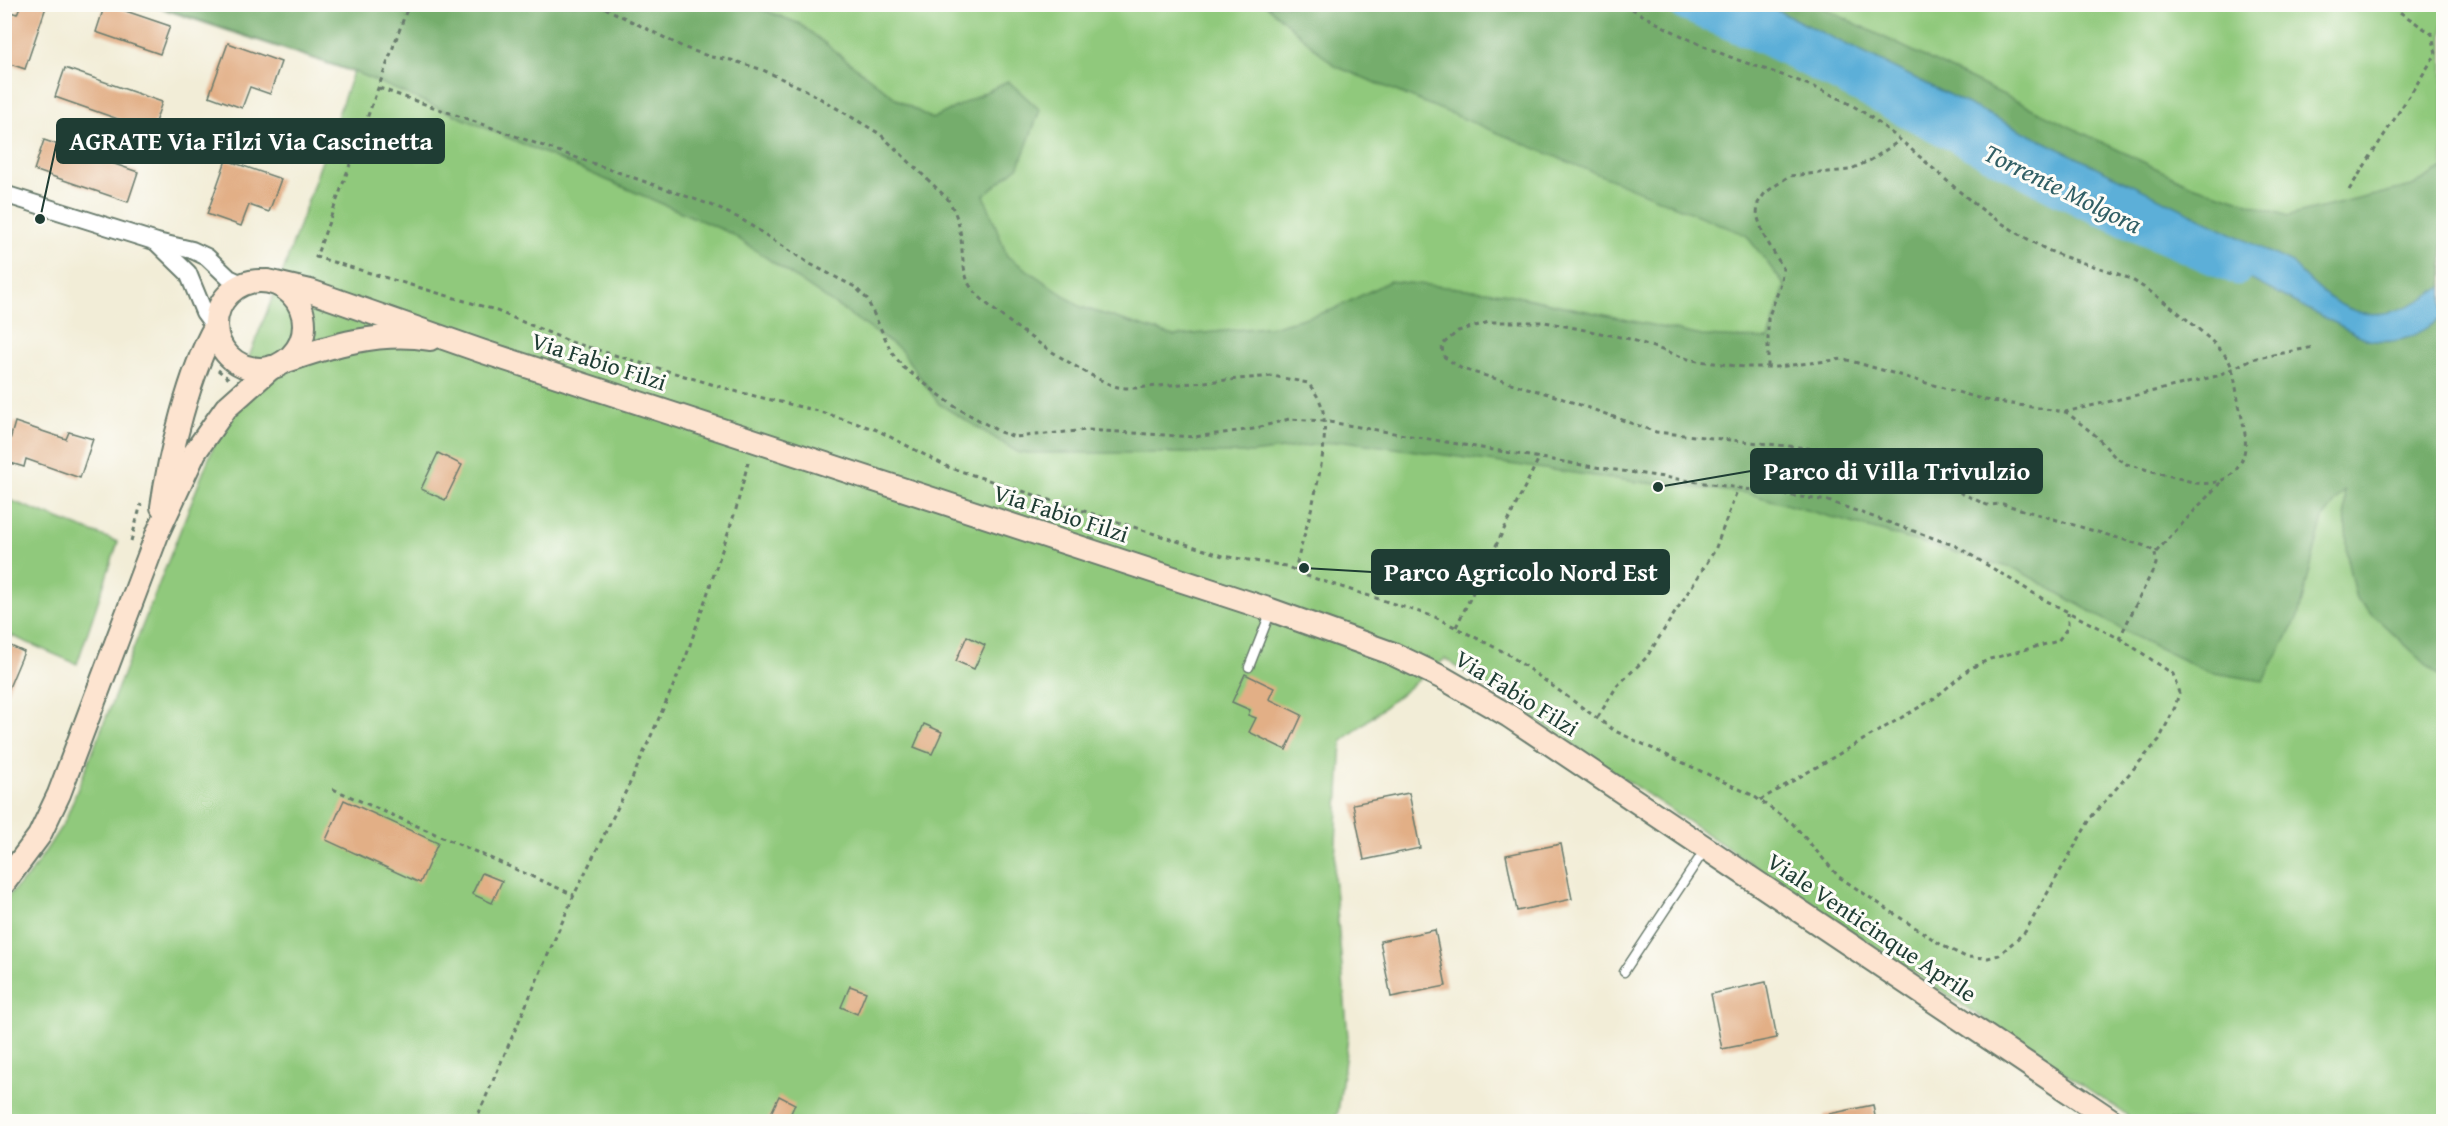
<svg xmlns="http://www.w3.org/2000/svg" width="2448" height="1126" font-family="'Gentium Book Plus',serif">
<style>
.green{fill:#90c97c;stroke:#588358;stroke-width:1.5}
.forest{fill:#74ad6c;stroke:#4a7550;stroke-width:1.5}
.water{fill:#5cafd8;stroke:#3e7686;stroke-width:1.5}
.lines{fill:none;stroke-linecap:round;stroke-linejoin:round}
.river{stroke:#5cafd8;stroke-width:33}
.building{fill:#e2af86}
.lane-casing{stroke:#697b6d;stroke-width:11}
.street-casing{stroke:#697b6d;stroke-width:20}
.secondary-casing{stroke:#697b6d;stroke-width:26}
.path{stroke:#697b6d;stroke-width:3;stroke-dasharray:4.5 4.5;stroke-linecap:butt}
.lane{stroke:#fff;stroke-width:8}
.street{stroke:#fff;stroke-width:16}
.secondary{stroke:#fde4d0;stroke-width:22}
.labels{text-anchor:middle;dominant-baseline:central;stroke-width:6;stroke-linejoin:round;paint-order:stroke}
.street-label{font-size:24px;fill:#1f3d34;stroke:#fdfcf7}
.water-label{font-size:26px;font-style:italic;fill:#315f65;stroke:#fdfcf7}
.leader{fill:none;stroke:#1f3d34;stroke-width:2}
.callout-dot{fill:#1f3d34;stroke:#fdfcf7;stroke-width:2}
.callout{fill:#1f3d34;stroke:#1f3d34;stroke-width:2}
.callout-label{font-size:26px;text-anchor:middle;font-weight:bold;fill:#fff}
</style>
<rect width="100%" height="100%" fill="#fdfcf7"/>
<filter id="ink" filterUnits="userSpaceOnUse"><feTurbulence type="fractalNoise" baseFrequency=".0167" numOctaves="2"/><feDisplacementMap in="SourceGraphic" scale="12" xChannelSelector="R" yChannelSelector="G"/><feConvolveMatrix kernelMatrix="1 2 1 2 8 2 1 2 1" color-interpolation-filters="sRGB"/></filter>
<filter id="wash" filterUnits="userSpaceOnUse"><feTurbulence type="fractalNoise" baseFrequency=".008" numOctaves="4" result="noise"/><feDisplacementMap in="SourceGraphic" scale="24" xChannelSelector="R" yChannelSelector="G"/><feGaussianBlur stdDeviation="1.35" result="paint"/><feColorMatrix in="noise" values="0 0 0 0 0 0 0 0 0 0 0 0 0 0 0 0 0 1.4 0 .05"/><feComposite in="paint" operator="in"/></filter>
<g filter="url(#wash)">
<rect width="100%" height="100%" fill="#f2edd7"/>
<g class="green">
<path d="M150 5H2443V1121H2136L1445 659 1342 741 1334 876 1348 1037 1338 1112 1333 1121 5 1122V899L31 873 65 821 285 266 353 72Z"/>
<path d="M4 498 118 542 77 664 5 633Z"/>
</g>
<path class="forest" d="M154 5H751L800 24 898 100 932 119 1008 81 1040 110 1019 166 984 195 1007 256 1081 307 1174 336 1275 326 1332 310 1390 281 1503 293 1702 336 1768 339 1785 286 1746 235 1335 66 1266 5H1817L2189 184 2288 216 2412 186 2443 168V680L2356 599 2348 564 2344 491 2323 518 2298 617 2263 681 2208 672 2130 634 2018 570 1746 493 1638 482 1345 441 1251 453H1019L939 404 900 349 730 233 355 72Z"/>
<path class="water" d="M1718 5H1766L2292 263C2344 320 2378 331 2443 286V317C2420 335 2398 346 2368 340Z"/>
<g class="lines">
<path class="river" d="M1684 4 1765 38 2087 203 2238 269"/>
</g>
<g id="blocks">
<g class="building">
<path d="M21 4H47L25 69 4 62V10L17 14Z"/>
<path d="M105 4 170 26 160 54 96 32Z"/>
<path d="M228 43 281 62 270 94 250 87 242 108 209 96Z"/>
<path d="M65 68 162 102 152 131 55 97Z"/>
<path d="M44 140 138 172 128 202 34 170Z"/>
<path d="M226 160 281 179 269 212 249 205 241 226 207 214Z"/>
<path d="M15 422 66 439 69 432 93 439 80 478 26 459 24 467 4 461Z"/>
<path d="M438 453 462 465 445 500 421 489Z"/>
<path d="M967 636 985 645 974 669 956 661Z"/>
<path d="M4 643 24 652 5 697H4Z"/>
<path d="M1245 674 1274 688 1269 699 1302 715 1286 750 1249 732 1256 718 1248 715 1250 710 1232 702Z"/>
<path d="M924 724 942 732 932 754 914 747Z"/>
<path d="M1409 793 1420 848 1364 860 1353 804Z"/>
<path d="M344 800 438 843 420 883 326 840Z"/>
<path d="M1561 844 1572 899 1517 911 1506 855Z"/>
<path d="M482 873 502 881 492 903 472 894Z"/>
<path d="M1435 930 1446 986 1391 997 1380 941Z"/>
<path d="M1766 982 1777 1038 1722 1049 1711 994Z"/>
<path d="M850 986 866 992 857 1014 841 1007Z"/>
<path d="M779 1096 795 1104 787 1122H767Z"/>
<path d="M1873 1105 1876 1122H1825L1824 1115Z"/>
</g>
</g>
</g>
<g filter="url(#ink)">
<use href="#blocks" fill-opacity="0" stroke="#697b6d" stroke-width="1.5"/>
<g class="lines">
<g class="lane-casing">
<g id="lane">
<path d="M1249 667 1271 611"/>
<path d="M1624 972 1706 848"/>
</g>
</g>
<g class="street-casing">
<g id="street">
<path d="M4 194 157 242 192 250 207 257 229 278 242 284"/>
<path d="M157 243 188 273 204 312 215 327"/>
</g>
</g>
<g class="secondary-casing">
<g id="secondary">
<circle cx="260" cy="325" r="44"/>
<path d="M267 281 310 291 481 351 1271 610 1391 653 1443 678 1509 716 2114 1122"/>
<path d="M284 362C329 346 381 330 430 339"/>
<path d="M162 507C169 456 190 371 215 327"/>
<path d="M4 883 39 836 59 794 158 532 195 452 226 408 272 367"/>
</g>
</g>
<g class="path">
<path d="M597 4 685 48 711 57 731 60 763 70 806 90 880 134 947 198C968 230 957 252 968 282 977 306 1091 381 1118 387 1123 388 1130 388 1136 388L1273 376 1308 383C1314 391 1319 397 1322 407 1333 448 1305 528 1295 570"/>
<path d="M1624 4C1660 26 1698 45 1738 60 1781 75 1824 87 1863 112 1901 137 1935 172 1971 201 1989 216 2011 229 2031 241 2061 260 2095 264 2128 278 2148 287 2218 341 2229 361 2235 373 2236 391 2239 405 2243 424 2250 443 2241 462 2232 480 2215 485 2196 483L2126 464 2115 457 2095 435 2066 412"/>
<path d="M379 88 711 205 741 219 810 264 855 287 867 299 891 351 903 367 954 406 1000 432 1015 437 1088 430 1194 437 1253 429 1289 419 1323 421 1588 466 1828 501 1956 546 2043 599 2124 641 2173 674 2179 693 2175 707 2159 740 2092 816 2025 932 1999 955 1988 958 1966 957 1943 946 1839 877 1793 824 1752 795 1615 731 1508 654 1435 617 1307 576 1286 566 1223 556 948 467 877 430 818 411 738 392 571 342 492 309 316 257 409 4"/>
<path d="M2349 190 2436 54 2432 34 2388 4"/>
<path d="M1768 367V318L1780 287 1783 268 1764 236 1757 215 1758 203 1765 193 1789 176 1849 170 1871 160 1899 141"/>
<path d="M218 370 229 379"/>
<path d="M131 541 141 504"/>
<path d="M2156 552 2221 482"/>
<path d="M1456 627 1539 458"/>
<path d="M2119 639 2156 564 2155 552 2145 546 2003 504 1987 505 1881 456 1656 432 1555 396 1462 369 1443 356 1442 345 1458 331 1489 322H1545L1630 339 1691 360 1744 367H1776L1844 359 1985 400 2065 412 2217 376 2252 359 2314 347"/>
<path d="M1598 717 1617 686 1646 658 1715 550 1738 488"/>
<path d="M333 789 574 895"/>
<path d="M1760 800 1935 698 1969 669 1990 659 2058 641 2068 627V613"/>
<path d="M475 1122 574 895 631 781 686 657 736 509 749 459"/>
</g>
<use href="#lane" class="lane"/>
<use href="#street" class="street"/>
<use href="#secondary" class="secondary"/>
</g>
</g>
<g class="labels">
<g class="street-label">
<text transform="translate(599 361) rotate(18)">Via Fabio Filzi</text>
<text transform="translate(1061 513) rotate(18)">Via Fabio Filzi</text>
<text transform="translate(1517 693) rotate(32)">Via Fabio Filzi</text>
<text transform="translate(1872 927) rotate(34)">Viale Venticinque Aprile</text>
</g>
<g class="water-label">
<text transform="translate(2063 188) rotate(26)">Torrente Molgora</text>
</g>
</g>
<path class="leader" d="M40 219L57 141M1658 487L1751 471M1304 568L1372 572"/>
<g class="callout-dot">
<circle cx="40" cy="219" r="6"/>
<circle cx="1658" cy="487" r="6"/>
<circle cx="1304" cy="568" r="6"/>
</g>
<g class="callout">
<rect x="57" y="119" width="387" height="44" rx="6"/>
<rect x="1751" y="449" width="291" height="44" rx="6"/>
<rect x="1372" y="550" width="297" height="44" rx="6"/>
</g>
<g class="callout-label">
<text x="251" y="150">AGRATE Via Filzi Via Cascinetta</text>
<text x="1897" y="480">Parco di Villa Trivulzio</text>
<text x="1521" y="581">Parco Agricolo Nord Est</text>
</g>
<rect width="2448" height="1126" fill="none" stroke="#fdfcf7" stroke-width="24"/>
</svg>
